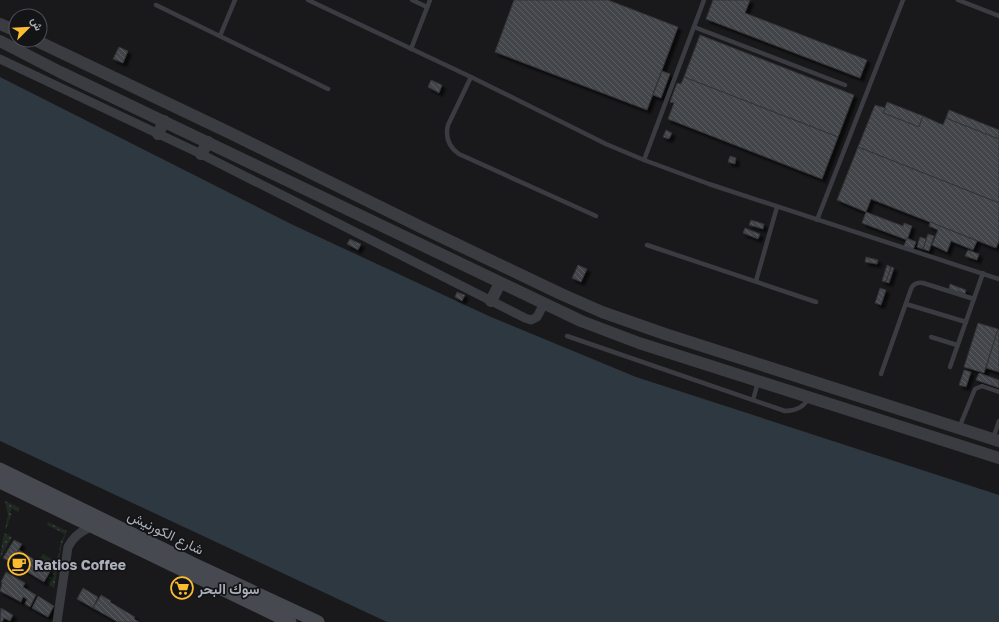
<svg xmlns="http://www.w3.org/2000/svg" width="999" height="622" font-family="'Golos Text',Vazirmatn,sans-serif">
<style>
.grass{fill:url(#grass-dots)}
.park{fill:url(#park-crowns)}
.water{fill:#2e3840}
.building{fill:url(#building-back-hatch);stroke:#333337;filter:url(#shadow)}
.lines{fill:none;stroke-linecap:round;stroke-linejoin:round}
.service{stroke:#3b3c42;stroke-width:4.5}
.minor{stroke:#3b3c42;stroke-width:9}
.tertiary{stroke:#3b3c42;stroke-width:12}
.secondary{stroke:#474950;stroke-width:13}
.labels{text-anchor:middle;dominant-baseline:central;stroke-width:3.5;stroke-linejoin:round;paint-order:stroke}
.street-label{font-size:14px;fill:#aaafbb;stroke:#141416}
.poi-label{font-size:14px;font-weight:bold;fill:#aaafbb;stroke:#141416;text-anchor:start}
</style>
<defs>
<pattern id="grass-dots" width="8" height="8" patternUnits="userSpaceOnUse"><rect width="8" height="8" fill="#202a22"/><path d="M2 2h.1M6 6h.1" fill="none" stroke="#3e4640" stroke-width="1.8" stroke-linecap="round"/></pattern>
<pattern id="park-crowns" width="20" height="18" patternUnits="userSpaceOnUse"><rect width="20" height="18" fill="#202a22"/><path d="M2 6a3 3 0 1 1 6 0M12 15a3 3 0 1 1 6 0" fill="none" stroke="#3e4640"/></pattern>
<pattern id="building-back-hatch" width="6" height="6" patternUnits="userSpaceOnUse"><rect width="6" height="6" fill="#434448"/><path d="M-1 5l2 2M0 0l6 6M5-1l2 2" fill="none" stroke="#5b5c60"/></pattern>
<filter id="shadow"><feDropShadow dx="3.5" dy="3.5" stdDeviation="1" flood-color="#0009"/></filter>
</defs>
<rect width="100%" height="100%" fill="#19191b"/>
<g class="grass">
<path d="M5 501 20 508 18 512 12 508 10 513 12 514 8 522 9 523 5 530 8 515Z"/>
<path d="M48 522 67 531 62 544 54 588 46 582 58 559 57 558 60 551 59 550 61 543H60L65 534 47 525Z"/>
<path d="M4 533 12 537 0 558V557Z"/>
</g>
<path class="park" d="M43 554 56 562 51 570 38 562Z"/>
<path class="water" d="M0 77 291 224 491 317 636 377 999 495V622H387L0 441Z"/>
<g class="building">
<path d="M514 0H608L678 27 647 110 495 52Z"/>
<path d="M713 0H750L745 13 867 60 860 78 706 19Z"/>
<path d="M700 35 854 95 838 137 684 77Z"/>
<path d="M119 47 128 51 123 63 113 59Z"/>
<path d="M662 71 670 74 661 98 653 95Z"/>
<path d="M684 77 838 137 822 179 668 119 674 103 670 102 677 83 681 84Z"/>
<path d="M431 80 442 85 439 93 428 87Z"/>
<path d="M887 102 923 116 919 127 883 113Z"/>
<path d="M875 105 885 108 883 113 919 127 923 116 943 125 946 118 999 139V203L858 147Z"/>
<path d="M949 110 999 130V139L946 118Z"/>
<path d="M666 130 672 133 669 139 663 137Z"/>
<path d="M858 147 999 203V241L996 248 871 199 866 212 837 200Z"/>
<path d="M730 156 736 158 735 164 728 162Z"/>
<path d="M866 212 903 226 904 223 912 226 907 240 862 223Z"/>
<path d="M751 220 764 224 763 229 749 225Z"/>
<path d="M930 222 977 241 973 250 951 241 947 252 932 245 938 230 929 226Z"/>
<path d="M745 228 760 234 758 239 743 233Z"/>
<path d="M928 234 934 236 929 251 923 249Z"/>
<path d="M920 237 926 239 923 249 917 247Z"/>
<path d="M907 238 916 242 913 250 904 246Z"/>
<path d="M350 239 361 244 358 250 347 244Z"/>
<path d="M968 250 979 254 977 260 965 256Z"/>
<path d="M866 257 878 260 877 264 865 262Z"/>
<path d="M578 265 587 269 581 282 572 278Z"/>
<path d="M887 265 891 267 886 282 882 281Z"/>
<path d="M891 267 894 268 889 283 886 282Z"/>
<path d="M950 284 966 290 965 294 949 289Z"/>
<path d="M880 288 886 290 881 305 875 303Z"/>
<path d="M457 292 465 295 462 301 455 297Z"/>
<path d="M978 323 998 329 984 373 964 367Z"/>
<path d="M998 329 999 330V372L986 368Z"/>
<path d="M964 370 971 372 966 387 959 385Z"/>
<path d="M979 373 999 380V388L976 380Z"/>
<path d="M14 540 22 544 11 562 3 558Z"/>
<path d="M19 550 51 570 44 582 11 562Z"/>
<path d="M6 572 25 583 23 587 36 595 30 607 25 604 27 599 23 597 21 602 0 591 2 583 1 582Z"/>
<path d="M83 588 98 597 93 608 77 599Z"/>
<path d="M101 595 111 601 110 602 135 617 134 619 139 622H118L93 608Z"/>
<path d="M38 596 54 606 48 617 32 608Z"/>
<path d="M1 608 13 615 10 621 4 618 2 622H0Z"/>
</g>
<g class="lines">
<g class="service">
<path d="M308 0 471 77 606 144 644 160 709 184 999 279"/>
<path d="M412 0 427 7"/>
<path d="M958 0 999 16"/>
<path d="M156 5 328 89"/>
<path d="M694 27 845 85"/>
<path d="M220 36 235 0"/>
<path d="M411 49 430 0"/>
<path d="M471 77 448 125C445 137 449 147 459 154L596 216"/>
<path d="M644 160 704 0"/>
<path d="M817 220 903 0"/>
<path d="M647 245 816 302"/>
<path d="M756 281 777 207"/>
<path d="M906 304 966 322"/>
<path d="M567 336 785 411C795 411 803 408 808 399"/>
<path d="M931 337 957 345"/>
<path d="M950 367 983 273"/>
<path d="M881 374 911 289C913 284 917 282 923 283L974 299"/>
<path d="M753 400 758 382"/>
<path d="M959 428 975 389 982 386 999 392"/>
<path d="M993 439 999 421"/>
</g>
<g class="minor">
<path d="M0 59 201 154 525 318 531 320 537 317 544 304"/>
<path d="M57 622 68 547C74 536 81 531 93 526"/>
</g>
<g class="tertiary">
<path d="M0 24 16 31"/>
<path d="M35 40 228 132 427 230 561 294 602 312 665 334 999 441"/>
<path d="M0 41 60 72 581 321 639 343 999 458"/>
<path d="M158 134 164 121"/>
<path d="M201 154 208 142"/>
<path d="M491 301 500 283"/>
</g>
<g class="secondary">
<path d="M0 469 196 565 318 622"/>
<path d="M0 482C97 528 193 576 290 622"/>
</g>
</g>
<defs>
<g id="cafe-ring" transform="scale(1.15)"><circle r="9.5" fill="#141416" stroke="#fbbc31" stroke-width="1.5"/><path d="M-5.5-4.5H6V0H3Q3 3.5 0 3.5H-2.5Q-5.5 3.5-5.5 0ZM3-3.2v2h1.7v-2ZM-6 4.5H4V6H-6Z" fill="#fbbc31"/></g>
<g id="supermarket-ring" transform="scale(1.15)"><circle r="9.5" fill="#141416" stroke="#fbbc31" stroke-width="1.5"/><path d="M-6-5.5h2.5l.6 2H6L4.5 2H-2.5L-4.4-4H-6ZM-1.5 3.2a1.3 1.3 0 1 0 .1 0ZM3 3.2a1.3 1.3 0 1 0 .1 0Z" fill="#fbbc31"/></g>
</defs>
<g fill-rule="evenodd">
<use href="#cafe-ring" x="19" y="564"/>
<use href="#supermarket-ring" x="182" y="588"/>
</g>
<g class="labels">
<g class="street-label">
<text transform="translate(166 532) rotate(26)">شارع الكورنيش</text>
</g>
<g class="poi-label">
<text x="34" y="564">Ratios Coffee</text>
<text x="198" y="588">سوك البحر</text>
</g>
</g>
<g transform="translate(28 28) rotate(66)"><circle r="19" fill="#141416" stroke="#505258"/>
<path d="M0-3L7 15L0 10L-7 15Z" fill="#fbbc31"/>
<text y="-6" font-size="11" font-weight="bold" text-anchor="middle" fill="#aaafbb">ش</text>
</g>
</svg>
